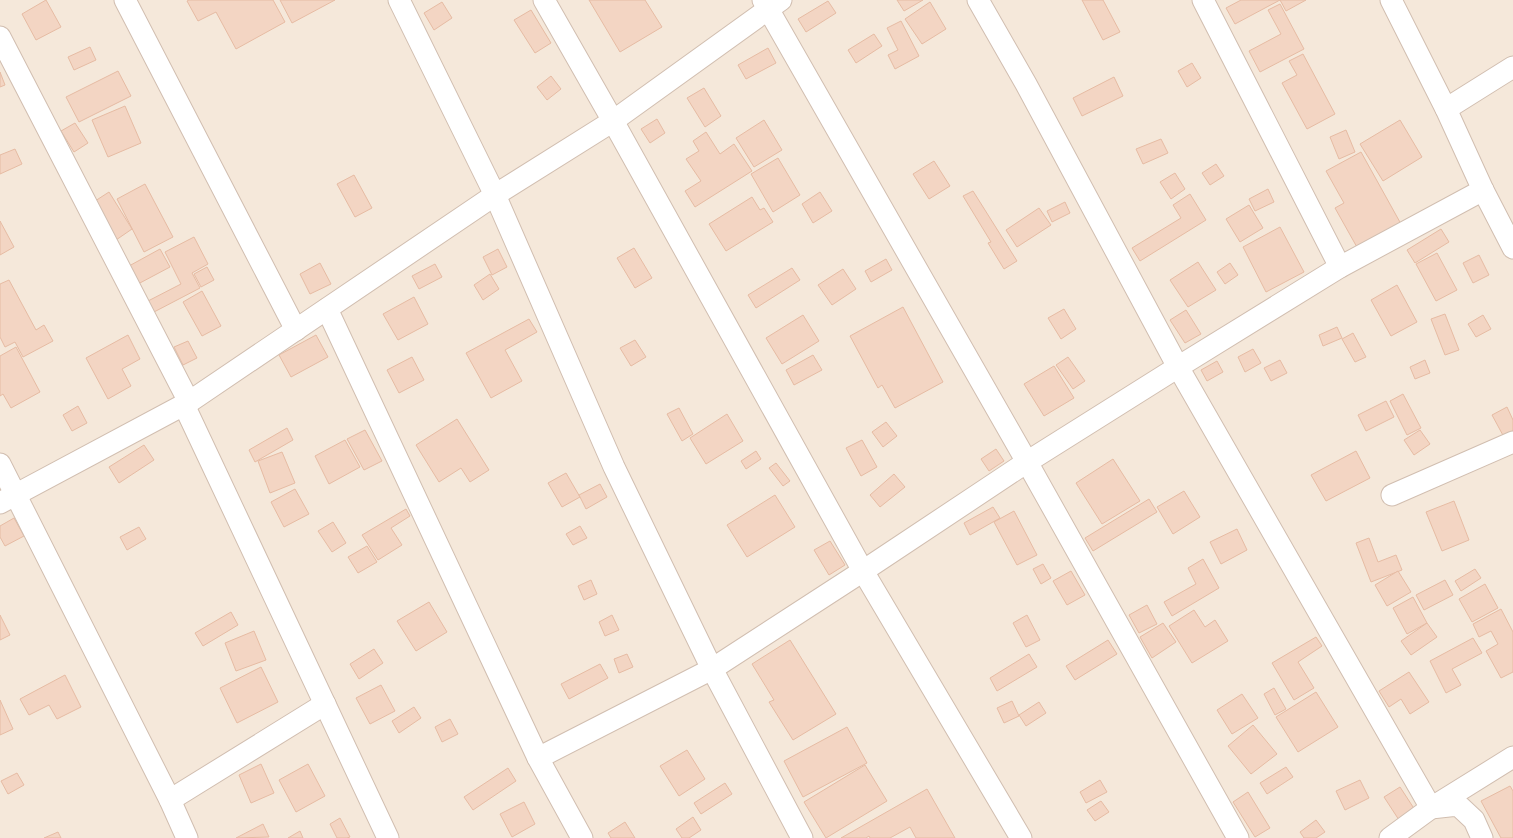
<svg xmlns="http://www.w3.org/2000/svg" width="1513" height="838" font-family="'Space Grotesk',sans-serif">
<style>
.residential{fill:#f5e8da}
.building{fill:#f3d5c3;stroke:#e6bba3}
.lines{fill:none;stroke-linecap:round;stroke-linejoin:round}
.street-casing{stroke:#d1beb0;stroke-width:23}
.street{stroke:#fff;stroke-width:21}
</style>
<rect width="100%" height="100%" fill="#fdf6ec"/>
<rect class="residential" x="0" y="0" width="1513" height="838"/>
<g class="building">
<path d="M46 0 61 27 36 40 22 14Z"/>
<path d="M189 0H273L285 22 236 49 216 12 198 21 187 1Z"/>
<path d="M280 0H335L292 23Z"/>
<path d="M589 0H645L662 27 620 52Z"/>
<path d="M897 0H923L904 11Z"/>
<path d="M1082 0H1103L1120 32 1103 40Z"/>
<path d="M1241 0H1306L1286 11 1280 0 1235 24 1226 8Z"/>
<path d="M828 1 836 13 806 32 798 19Z"/>
<path d="M442 2 452 18 434 30 424 13Z"/>
<path d="M930 2 946 29 922 44 905 19Z"/>
<path d="M1280 4 1304 49 1260 72 1249 51 1281 34 1268 10Z"/>
<path d="M531 10 551 43 535 53 514 20Z"/>
<path d="M901 21 919 56 895 69 888 55 898 50 887 28Z"/>
<path d="M874 34 882 46 856 63 848 50Z"/>
<path d="M90 47 96 60 74 70 68 57Z"/>
<path d="M768 48 776 63 746 79 738 65Z"/>
<path d="M1303 54 1335 114 1307 129 1282 83 1297 75 1289 61Z"/>
<path d="M1192 63 1201 78 1187 87 1178 71Z"/>
<path d="M118 71 131 96 79 122 66 97Z"/>
<path d="M0 72 5 85 0 87Z"/>
<path d="M551 76 561 89 547 100 537 87Z"/>
<path d="M1114 77 1123 96 1082 116 1073 98Z"/>
<path d="M704 88 721 116 705 127 687 98Z"/>
<path d="M125 106 141 143 108 157 92 120Z"/>
<path d="M657 119 665 133 650 143 641 129Z"/>
<path d="M764 120 782 150 754 167 736 138Z"/>
<path d="M1400 120 1422 157 1383 181 1360 144Z"/>
<path d="M75 123 88 143 74 152 61 131Z"/>
<path d="M1346 130 1355 152 1339 159 1330 137Z"/>
<path d="M706 132 720 154 734 144 752 171 695 207 685 191 701 181 686 159 699 151 693 141Z"/>
<path d="M1161 139 1168 153 1143 164 1136 149Z"/>
<path d="M15 149 22 164 0 174V155Z"/>
<path d="M1361 152 1401 224 1358 249 1335 208 1344 203 1326 171Z"/>
<path d="M778 158 800 195 773 212 751 174Z"/>
<path d="M934 161 950 186 929 199 913 174Z"/>
<path d="M1216 164 1224 176 1210 185 1202 173Z"/>
<path d="M1175 173 1185 189 1171 199 1160 182Z"/>
<path d="M354 175 372 208 355 217 337 184Z"/>
<path d="M145 184 173 237 144 252 117 199Z"/>
<path d="M1268 189 1274 202 1255 211 1249 199Z"/>
<path d="M973 191 1017 261 1004 269 988 243 991 242 963 196Z"/>
<path d="M109 192 132 229 116 240 92 203Z"/>
<path d="M820 192 832 211 813 223 802 204Z"/>
<path d="M1190 194 1206 220 1140 261 1132 248 1181 218 1173 205Z"/>
<path d="M752 197 760 210 764 208 773 222 726 251 709 224Z"/>
<path d="M1065 202 1070 213 1052 222 1047 211Z"/>
<path d="M1249 205 1263 228 1240 242 1226 219Z"/>
<path d="M1039 208 1051 225 1017 247 1006 230Z"/>
<path d="M0 221 14 247 0 255Z"/>
<path d="M1280 227 1304 272 1266 292 1243 247Z"/>
<path d="M1441 229 1449 242 1415 263 1407 250Z"/>
<path d="M194 237 208 264 192 273 200 288 154 312 148 301 181 284 165 252Z"/>
<path d="M634 248 652 278 635 288 617 258Z"/>
<path d="M160 249 170 267 138 284 129 266Z"/>
<path d="M498 249 507 267 492 275 483 257Z"/>
<path d="M1437 253 1457 290 1436 301 1416 264Z"/>
<path d="M1479 255 1489 275 1473 283 1463 263Z"/>
<path d="M886 259 892 270 871 282 865 271Z"/>
<path d="M1198 262 1216 290 1188 307 1170 280Z"/>
<path d="M320 263 331 284 310 294 300 274Z"/>
<path d="M1230 263 1238 275 1225 284 1217 272Z"/>
<path d="M435 264 442 277 419 289 412 276Z"/>
<path d="M207 267 214 280 201 287 194 274Z"/>
<path d="M792 268 800 280 756 308 748 295Z"/>
<path d="M843 269 856 289 832 305 818 285Z"/>
<path d="M490 274 499 289 483 300 474 285Z"/>
<path d="M9 280 36 330 44 325 53 341 23 357 15 342 5 347 0 337V284Z"/>
<path d="M1397 285 1417 322 1391 336 1371 300Z"/>
<path d="M202 291 221 326 202 336 183 302Z"/>
<path d="M414 297 428 324 398 340 383 314Z"/>
<path d="M903 307 943 382 895 408 882 385 878 388 850 336Z"/>
<path d="M1064 309 1076 329 1061 339 1048 318Z"/>
<path d="M1186 310 1201 334 1185 343 1170 320Z"/>
<path d="M1445 314 1459 350 1445 355 1431 319Z"/>
<path d="M803 315 819 341 782 364 766 338Z"/>
<path d="M1483 315 1491 329 1476 337 1468 324Z"/>
<path d="M529 319 537 332 505 350 522 381 491 398 466 353Z"/>
<path d="M1337 327 1342 338 1323 346 1319 335Z"/>
<path d="M1353 333 1366 357 1355 362 1342 339Z"/>
<path d="M128 335 140 359 122 369 131 386 108 399 86 358Z"/>
<path d="M316 335 328 357 291 377 279 355Z"/>
<path d="M635 340 646 357 631 366 620 348Z"/>
<path d="M188 341 197 358 183 365 174 347Z"/>
<path d="M16 347 40 392 11 408 3 394 0 396V356Z"/>
<path d="M1253 349 1261 363 1245 372 1238 357Z"/>
<path d="M813 355 822 370 794 385 786 370Z"/>
<path d="M412 357 424 380 399 393 387 370Z"/>
<path d="M1068 357 1085 381 1073 389 1056 365Z"/>
<path d="M1280 360 1287 373 1271 381 1264 368Z"/>
<path d="M1425 360 1430 373 1415 379 1410 367Z"/>
<path d="M1217 361 1223 372 1207 381 1201 370Z"/>
<path d="M1054 366 1074 398 1044 416 1024 384Z"/>
<path d="M1403 394 1421 428 1407 435 1390 401Z"/>
<path d="M1386 401 1394 417 1366 431 1358 415Z"/>
<path d="M78 406 87 423 72 431 63 415Z"/>
<path d="M1507 407 1513 420V435L1505 439 1492 415Z"/>
<path d="M679 408 693 434 682 441 667 414Z"/>
<path d="M727 414 743 441 706 464 690 438Z"/>
<path d="M457 419 489 470 470 482 461 468 439 482 416 445Z"/>
<path d="M886 422 897 436 883 447 872 432Z"/>
<path d="M287 428 293 440 255 462 249 450Z"/>
<path d="M365 430 382 461 364 470 347 439Z"/>
<path d="M1420 430 1430 444 1414 455 1404 440Z"/>
<path d="M345 440 360 467 329 484 315 456Z"/>
<path d="M862 440 877 467 861 476 846 448Z"/>
<path d="M144 445 154 460 119 483 109 467Z"/>
<path d="M996 449 1004 461 989 471 981 459Z"/>
<path d="M756 451 761 459 746 469 741 461Z"/>
<path d="M1356 451 1370 478 1326 501 1311 475Z"/>
<path d="M282 452 295 483 270 493 258 461Z"/>
<path d="M1113 459 1140 501 1102 524 1076 483Z"/>
<path d="M776 463 790 481 783 486 769 468Z"/>
<path d="M566 473 580 497 562 507 548 483Z"/>
<path d="M894 474 905 487 880 507 870 495Z"/>
<path d="M600 484 607 497 586 509 579 495Z"/>
<path d="M295 489 309 514 284 527 271 502Z"/>
<path d="M1184 491 1200 517 1173 534 1157 507Z"/>
<path d="M775 495 795 527 747 557 727 525Z"/>
<path d="M1149 499 1157 512 1093 551 1085 538Z"/>
<path d="M1454 501 1469 540 1442 551 1426 512Z"/>
<path d="M993 507 1000 518 970 535 964 523Z"/>
<path d="M406 509 410 516 391 528 402 545 378 560 362 535Z"/>
<path d="M1014 511 1037 555 1017 565 994 522Z"/>
<path d="M14 518 24 536 5 546 0 537V526Z"/>
<path d="M333 522 346 543 332 552 318 531Z"/>
<path d="M580 526 587 538 573 545 566 534Z"/>
<path d="M139 527 146 539 127 550 120 537Z"/>
<path d="M1237 529 1247 550 1221 564 1210 542Z"/>
<path d="M1369 538 1378 562 1396 555 1402 570 1371 582 1356 543Z"/>
<path d="M830 541 845 565 829 575 814 550Z"/>
<path d="M367 546 377 562 358 573 348 557Z"/>
<path d="M1203 559 1219 588 1172 616 1164 602 1196 584 1188 568Z"/>
<path d="M1043 564 1051 578 1041 584 1033 569Z"/>
<path d="M1475 569 1481 578 1461 591 1455 581Z"/>
<path d="M1071 571 1085 595 1067 605 1053 581Z"/>
<path d="M1398 571 1411 592 1387 606 1375 585Z"/>
<path d="M591 580 597 594 584 600 578 586Z"/>
<path d="M1445 580 1453 595 1424 610 1416 595Z"/>
<path d="M1485 584 1498 608 1472 622 1459 599Z"/>
<path d="M1413 597 1427 623 1407 634 1393 608Z"/>
<path d="M429 602 447 632 416 651 397 621Z"/>
<path d="M1147 605 1157 624 1139 633 1129 615Z"/>
<path d="M1501 609 1513 632V672L1501 678 1486 651 1498 644 1491 631 1479 637 1473 624Z"/>
<path d="M1194 610 1205 627 1215 620 1228 641 1192 663 1169 626Z"/>
<path d="M231 612 238 625 203 646 195 633Z"/>
<path d="M0 615 10 635 0 640Z"/>
<path d="M612 615 619 630 605 636 599 622Z"/>
<path d="M1027 615 1040 640 1026 647 1013 623Z"/>
<path d="M1163 623 1176 642 1152 658 1140 637Z"/>
<path d="M1427 623 1437 637 1411 655 1401 641Z"/>
<path d="M254 631 266 660 236 671 225 643Z"/>
<path d="M1316 637 1322 646 1298 662 1314 688 1294 700 1272 663Z"/>
<path d="M1473 638 1482 653 1452 669 1461 685 1446 693 1430 661Z"/>
<path d="M790 640 836 714 793 740 769 702 774 700 752 664Z"/>
<path d="M1108 640 1117 654 1075 680 1066 666Z"/>
<path d="M374 649 383 663 359 679 350 664Z"/>
<path d="M627 654 633 667 619 673 614 659Z"/>
<path d="M1029 654 1037 667 997 691 990 678Z"/>
<path d="M600 664 608 678 569 699 561 684Z"/>
<path d="M261 667 278 702 237 723 220 688Z"/>
<path d="M1409 672 1429 702 1410 714 1401 699 1389 707 1379 691Z"/>
<path d="M65 675 81 707 57 719 49 705 29 715 20 699Z"/>
<path d="M381 685 395 711 370 724 356 698Z"/>
<path d="M1274 688 1286 709 1275 715 1264 694Z"/>
<path d="M1316 692 1338 727 1298 752 1276 717Z"/>
<path d="M1242 694 1258 718 1232 734 1217 710Z"/>
<path d="M0 700 13 729 0 735Z"/>
<path d="M1012 701 1019 716 1004 723 997 708Z"/>
<path d="M1039 702 1046 713 1026 726 1019 715Z"/>
<path d="M414 707 421 718 399 733 392 721Z"/>
<path d="M450 719 458 734 442 742 435 727Z"/>
<path d="M1253 725 1277 754 1251 774 1228 746Z"/>
<path d="M847 727 867 763 803 797 784 761Z"/>
<path d="M687 750 705 779 679 796 660 766Z"/>
<path d="M261 764 274 793 251 803 239 775Z"/>
<path d="M308 764 325 796 296 812 279 780Z"/>
<path d="M865 765 887 801 826 838 804 802Z"/>
<path d="M1286 767 1293 777 1267 794 1260 783Z"/>
<path d="M508 768 516 781 473 810 464 797Z"/>
<path d="M17 773 24 785 8 794 1 781Z"/>
<path d="M1100 780 1107 792 1086 803 1080 792Z"/>
<path d="M1360 780 1369 798 1345 810 1336 791Z"/>
<path d="M725 783 732 794 701 814 694 803Z"/>
<path d="M1510 786 1513 791V838H1501L1481 801Z"/>
<path d="M1400 787 1415 810 1399 820 1384 797Z"/>
<path d="M927 789 955 838H916L910 827 890 838H870L869 836 866 838H841Z"/>
<path d="M1248 792 1270 828 1255 837 1233 802Z"/>
<path d="M1101 801 1109 812 1095 821 1087 810Z"/>
<path d="M524 802 535 824 512 837 500 814Z"/>
<path d="M693 817 701 830 689 838H682L676 829Z"/>
<path d="M340 818 350 837 347 838H337L330 824Z"/>
<path d="M1316 820 1325 832 1316 838H1304L1300 832Z"/>
<path d="M625 822 635 838H611L608 833Z"/>
<path d="M263 824 269 837 236 838Z"/>
<path d="M300 831 303 838H288Z"/>
<path d="M58 832 61 838H44Z"/>
</g>
<g class="lines">
<g class="street-casing">
<g id="street">
<path d="M125 0 296 330"/>
<path d="M399 0 495 195 614 467 712 669 802 838"/>
<path d="M544 0 613 121 863 571 1021 838"/>
<path d="M763 0 1027 462 1238 838"/>
<path d="M978 0 1026 84 1178 367 1431 808 1458 805 1474 820 1482 838"/>
<path d="M1203 0 1340 267"/>
<path d="M1391 0 1446 109 1483 190 1513 248"/>
<path d="M0 37 189 402"/>
<path d="M1446 109 1513 67"/>
<path d="M327 309 538 758 582 838"/>
<path d="M184 405 388 838"/>
<path d="M0 464 170 800 187 838"/>
<path d="M1392 495 1513 442"/>
<path d="M0 503 189 402 495 195 613 121 781 0"/>
<path d="M538 758 712 669 863 571 1027 462 1178 367 1340 267 1483 190"/>
<path d="M170 800 325 704"/>
<path d="M1390 838 1431 808 1513 757"/>
</g>
</g>
<use href="#street" class="street"/>
</g>
</svg>
